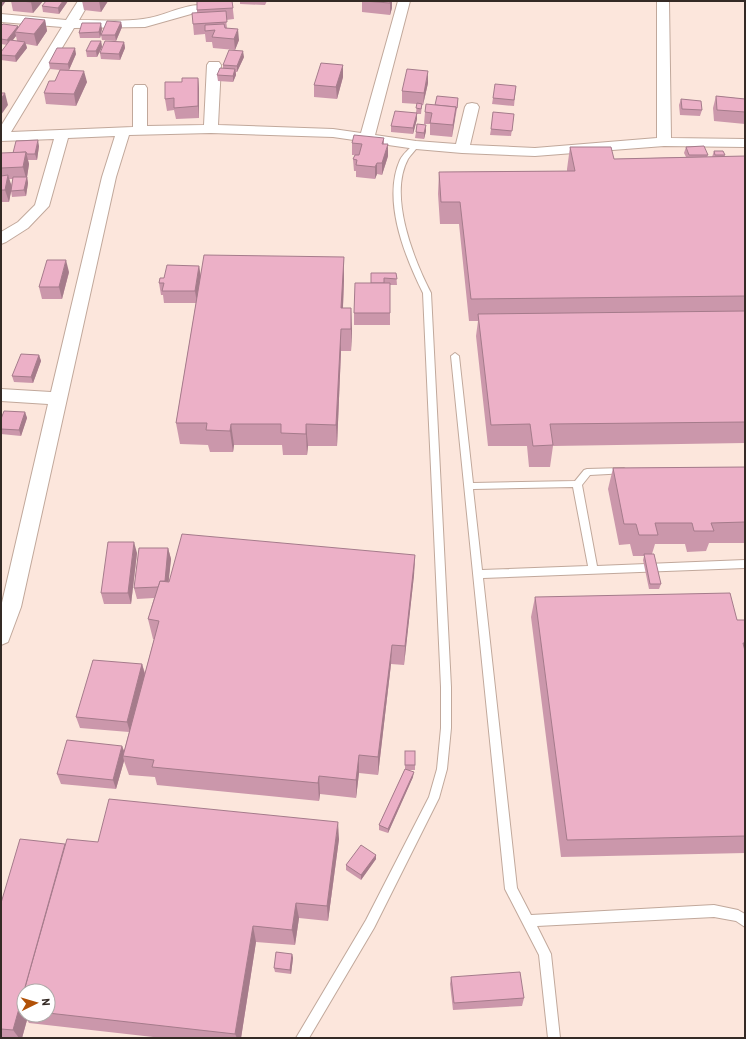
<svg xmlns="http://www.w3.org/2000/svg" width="746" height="1039" font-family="Barlow,sans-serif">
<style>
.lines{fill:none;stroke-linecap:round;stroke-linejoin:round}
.service-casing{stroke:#c1a89b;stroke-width:2}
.minor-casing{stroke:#c1a89b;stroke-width:2}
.service{fill:#fff;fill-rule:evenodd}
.minor{fill:#fff;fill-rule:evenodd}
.wall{fill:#cb97ab;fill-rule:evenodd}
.shaded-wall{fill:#a57b8b}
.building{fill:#ecb0c7;stroke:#a57b8b}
</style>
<rect width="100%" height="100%" fill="#fce6dc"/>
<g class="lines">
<g class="service-casing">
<g id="service">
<path d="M416 143 419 145C416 150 411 154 408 159 388 196 414 260 431 293L451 687V728L447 769 439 798 374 928 309 1038H296L366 920 429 797 437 769 441 728V687L423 293C405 257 382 200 400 160 403 154 409 149 414 144Z"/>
<path d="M455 353 459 356 473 483 575 481 584 470 587 469 624 468 628 471 627 473 590 475 582 485 597 566 745 560V568L483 578 517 888 531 915 714 905 738 910 745 914V927L736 921 714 917 537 926 551 954 560 1038H548L539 955 505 889 451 356ZM573 487 588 566 482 570 473 489Z"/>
</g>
</g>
<g class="minor-casing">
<path id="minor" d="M78 1H90L79 20C100 20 122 22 143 19 165 17 187 1 209 6L211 9 209 12 191 14 145 27 74 28 11 132 133 127V88L135 85H145L147 88V126L204 125 207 65 209 62H219L221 65 218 125 333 129 361 133 398 1H410L375 135 416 141 456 144 465 107 467 104 472 103 477 104 479 107 470 145 535 148 657 138V1H669L671 138 745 139V147L664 146 535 156 462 153 416 149 333 137 211 133 129 135 116 177 21 607 8 642 1 645V607L48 404 1 401V389L51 392 102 177 115 136 68 138 49 206 28 228 6 242 1 244V232L18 222 35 205 54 139 1 141V126L62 27 1 22V14L66 20Z"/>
</g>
<use href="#service" class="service"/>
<use href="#minor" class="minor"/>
</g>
<g class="wall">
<path d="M11 1H43L33 13 13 11Z"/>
<path d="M68 1 59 14 43 12 42 6Z"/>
<path d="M82 1H108L101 12 84 10Z"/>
<path d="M193 1H232L234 19 226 20 227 28 239 40 235 50 213 48 212 42H206L205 34 194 35 193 24 197 13V1Z"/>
<path d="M240 1H267L265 5 240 4Z"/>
<path d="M362 1H392V8L390 15 362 12Z"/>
<path d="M45 20 47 31 37 46 26 44 27 48 16 62 1 60V52L7 45 1 44V26H18V27ZM16 36 17 41H12Z"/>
<path d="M121 22 122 27 116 41 102 40 101 35 100 38H80L79 33 102 29 101 34Z"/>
<path d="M101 41 102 47 97 57H87L86 51Z"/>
<path d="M124 42 125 48 120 60 101 59 100 53Z"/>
<path d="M76 54 69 70 87 82 76 106 46 104 44 93 55 81 60 70 50 69 49 63Z"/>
<path d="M244 57 237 72H236V75L233 82 218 81 217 75 223 68V65Z"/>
<path d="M343 65V77L337 99 314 97V85Z"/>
<path d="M198 78 199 89V118L176 119 174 110 167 111 165 99 182 82Z"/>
<path d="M428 83 423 105H422L421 114H417V119L413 134 391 132V126L416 113 417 104 402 103V91Z"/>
<path d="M516 86 514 106 492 104 493 98Z"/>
<path d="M716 96 745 99V124L714 121 713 108Z"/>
<path d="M458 98V104L456 114 452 137 430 135V124H424L425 112Z"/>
<path d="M681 99 702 110 700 116 680 115 679 105Z"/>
<path d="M514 114 511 136 490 135 491 129Z"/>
<path d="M426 131 424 139 415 138 416 132Z"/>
<path d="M384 138V144L388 156 382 175 377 174 375 179 356 177V171H354L353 159 355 155H352V143Z"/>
<path d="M39 146 37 160H28L29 164 27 177 28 183 26 196 12 197 11 191 9 202H1V153H13ZM9 179H13L11 186Z"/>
<path d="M570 147 614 159 686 157 684 153 686 147 708 155 707 157H712L714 151 725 155 724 157 745 156V443L553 446 550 467H529L527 446H488L476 336 478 321H469L459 224H440L438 194 439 172 567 171V169Z"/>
<path d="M344 257V279L343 308 352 330 351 351H341L337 446H308L307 455H283L282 445H234L233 452H210L208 445 180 444 176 423 196 303H164L163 295H161L159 283 164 278 199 266 200 275Z"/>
<path d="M69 272 62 299H42L39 287Z"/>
<path d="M396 273 397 285H390V325H354V313L371 283Z"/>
<path d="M39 355 41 361 33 383 14 382 12 376Z"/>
<path d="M25 412 27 418 21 436 1 434V419Z"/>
<path d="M745 467V543H709L706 551 687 552 685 544H655L652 554 661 584 659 589H649L643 560 644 556H633L630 544 619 545 608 489 613 468Z"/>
<path d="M168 548 171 559 168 582 415 555 414 575 404 665 391 664 378 775 359 773 356 798 320 794 319 801 157 785 155 777 129 775 124 761 116 789 61 784 57 774 122 746 124 751 129 732 80 728 76 717 142 664 145 673 154 639H153L148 619 154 598 137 599 134 588Z"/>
<path d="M137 553 131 604H104L101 593Z"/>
<path d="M535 597 737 620H745V853L561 857 531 617Z"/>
<path d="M405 751H415V770H408L413 777 388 833 379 830V825L405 769Z"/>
<path d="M339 839 328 921 299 918 295 945 256 942 241 1038H162L29 1023 27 1020 22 1038H1V903L65 844 98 842ZM24 991H48V1015H24Z"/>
<path d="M376 855V859L361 880 346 870V865Z"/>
<path d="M292 954 293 958 291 974 275 972 274 968Z"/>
<path d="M451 977 524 998 522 1006 453 1010 450 984Z"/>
</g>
<g class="shaded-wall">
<path d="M1 1H6L1 8Z"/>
<path d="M31 1H43L33 13 31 2Z"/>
<path d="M63 1H68L59 14 58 8Z"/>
<path d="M99 1H108L101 12Z"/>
<path d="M390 1H392V8L390 15Z"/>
<path d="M45 20 47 31 37 46 34 34Z"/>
<path d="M121 22 122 27 116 41 115 35Z"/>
<path d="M101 23 102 29 100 38 99 32Z"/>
<path d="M18 26 19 31 15 32 16 36 9 45 7 40Z"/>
<path d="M238 29 239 40 235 50 234 39Z"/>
<path d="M101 41 102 47 97 57 96 51Z"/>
<path d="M25 42 27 48 16 62 15 56Z"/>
<path d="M124 42 125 48 120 60 119 54Z"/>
<path d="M75 48 76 54 69 70 68 64Z"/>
<path d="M243 51 244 57 237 72V66Z"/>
<path d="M343 65V77L337 99 336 87Z"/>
<path d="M235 69 236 75 233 82V76Z"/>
<path d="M84 71 87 82 76 106 74 94Z"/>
<path d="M428 71V83L423 105 424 93Z"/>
<path d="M198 78 199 89V118L198 106Z"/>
<path d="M5 93 8 105 1 115V99Z"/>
<path d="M456 107 455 118 452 137 453 125Z"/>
<path d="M417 113V119L413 134V128Z"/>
<path d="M426 125V131L424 139V133Z"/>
<path d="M38 140 39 146 37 160 35 154Z"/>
<path d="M388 144V156L382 175V163Z"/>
<path d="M26 152 29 164 27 177 28 183 26 196 24 190 26 178 23 167Z"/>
<path d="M377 163V174L375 179V167Z"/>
<path d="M8 175 12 187 9 202 5 190Z"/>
<path d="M1 220 2 223 1 228Z"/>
<path d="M344 257V279L342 330 341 308Z"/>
<path d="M66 260 69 272 62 299 59 287Z"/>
<path d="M199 266 201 277 197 303 195 291Z"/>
<path d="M351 308 352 330 351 351Z"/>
<path d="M341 329V351L337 446 336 425Z"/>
<path d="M39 355 41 361 33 383 31 377Z"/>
<path d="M1 358 2 362 1 366Z"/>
<path d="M25 412 27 418 21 436 19 430Z"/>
<path d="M231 424 234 445 233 452 230 431Z"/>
<path d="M306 424 308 446 307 455 306 434Z"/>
<path d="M134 542 137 553 131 604 128 593Z"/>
<path d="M168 548 171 559 167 598 164 587Z"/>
<path d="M415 555 414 575 404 665 405 646Z"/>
<path d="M392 645 391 664 378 775V757Z"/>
<path d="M142 664 145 675 130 732 127 722Z"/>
<path d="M122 746 126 756H123L124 761 116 789 113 780Z"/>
<path d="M359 755V773L356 798V780Z"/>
<path d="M414 772 413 777 388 833V829Z"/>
<path d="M319 776 320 794 319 801 318 783Z"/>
<path d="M338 822 339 839 328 921 327 906Z"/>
<path d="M65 844 19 1010 27 1020 22 1038H19L13 1030Z"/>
<path d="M376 855V859L361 880V875Z"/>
<path d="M296 903 299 918 295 945 292 930Z"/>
<path d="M253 926 256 942 241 1038H237L235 1034Z"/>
<path d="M292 954 293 958 291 974 290 970Z"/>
</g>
<g class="building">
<path d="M21 1H31V2Z"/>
<path d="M46 1H63L58 8 42 6Z"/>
<path d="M197 1H232L233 8 197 10Z"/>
<path d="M363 1H390V3Z"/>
<path d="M226 11 227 22 193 24 192 13Z"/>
<path d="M25 18 45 20 34 34 15 32Z"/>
<path d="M107 21 121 22 115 35H101Z"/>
<path d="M82 23H101L99 32 79 33Z"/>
<path d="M3 24 18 26 7 40 1 39V26Z"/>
<path d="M224 24 225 28 238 29 234 39 212 37 215 30 205 31V25Z"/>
<path d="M10 40 25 42 15 56 1 55V52Z"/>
<path d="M91 41H101L96 51H86Z"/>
<path d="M105 41 124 42 119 54 100 53Z"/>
<path d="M57 48H75L68 64 49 63Z"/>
<path d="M229 50 243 51 237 66 223 65Z"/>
<path d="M321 63 343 65 336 87 314 85Z"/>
<path d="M220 68 235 69 233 76 217 75Z"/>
<path d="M407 69 428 71 424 93 402 91Z"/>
<path d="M60 70 84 71 74 94 44 93 49 81H55Z"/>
<path d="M182 78H198V106L174 108V98L165 99V82H182Z"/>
<path d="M495 84 516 86 514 100 493 98Z"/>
<path d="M1 93H5L1 99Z"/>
<path d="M437 96 458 98 457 108H456V107L435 105Z"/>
<path d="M716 96 745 99V112L717 110Z"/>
<path d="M681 99 701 101 702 110 682 109Z"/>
<path d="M417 103 422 104 421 109 416 108Z"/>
<path d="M426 104 456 107 453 125 430 123 432 113 425 112Z"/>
<path d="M395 111 417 113 413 128 391 126Z"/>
<path d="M493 112 514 114 512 131 491 129Z"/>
<path d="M417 124 426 125 424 133 416 132Z"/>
<path d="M354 135 384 138 382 144H388L382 163H377L375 167 356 165 357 160 353 159 355 155H359L362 144 352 143Z"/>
<path d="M38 140 35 154H27L26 152 13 153 16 141Z"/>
<path d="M704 146 708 155H689L686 147Z"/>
<path d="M570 147H611L614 159 745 156V296L471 299 460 202H441L439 172 575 171Z"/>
<path d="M714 151H723L725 155H715Z"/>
<path d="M26 152 23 167 1 168V153Z"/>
<path d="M8 175 5 190H1V176Z"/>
<path d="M13 177H27L24 190 11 191Z"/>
<path d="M204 255 344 257 341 308H351V329H341L336 425 306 424V434L281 433V424H231L230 431 206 430 207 423H176Z"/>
<path d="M47 260H66L59 287H39Z"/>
<path d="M167 265 199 266 195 291H162L164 283H159L160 278H164Z"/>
<path d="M371 273H396L397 279 384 278V283H371Z"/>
<path d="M355 283H390V313H354Z"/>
<path d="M745 311V422L550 424 553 445 533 446 530 424 491 425 478 314Z"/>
<path d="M21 354 39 355 31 377 12 376Z"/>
<path d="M4 411 25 412 19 430 1 429V419Z"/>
<path d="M745 467V522L711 523 714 531H694L692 523H655L658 535H639L636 524H624L613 468Z"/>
<path d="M182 534 415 555 405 646 392 645 378 757 359 755 356 780 319 776 318 783 152 767 154 760 123 756 159 621 148 619 160 581 169 582Z"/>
<path d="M108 542H134L128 593H101Z"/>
<path d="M139 548H168L165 581H160L158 587 134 588Z"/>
<path d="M644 554H654L661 584H650Z"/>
<path d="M730 593 737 620H745V643H743L745 651V836L567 840 535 597Z"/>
<path d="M93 660 142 664 127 722 76 717Z"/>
<path d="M67 740 122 746 113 780 57 774Z"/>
<rect x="405" y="751" width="10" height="14"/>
<path d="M405 769 414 772 388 829 379 825Z"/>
<path d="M109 799 338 822 327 906 296 903 292 930 253 926 235 1034 48 1013V991H24L67 839 98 842Z"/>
<path d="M20 839 65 844 13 1030 1 1029V903Z"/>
<path d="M361 845 376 855 361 875 346 865Z"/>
<path d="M276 952 292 954 290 970 274 968Z"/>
<path d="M520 972 524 998 454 1003 451 977Z"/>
<path d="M24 991V1010H19Z"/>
</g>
<rect width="746" height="1039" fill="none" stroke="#342a25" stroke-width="4"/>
<g transform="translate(36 1003) rotate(85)"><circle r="19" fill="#ffffff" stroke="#aeaaa8"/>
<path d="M0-3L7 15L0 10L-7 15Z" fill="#b15107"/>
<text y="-6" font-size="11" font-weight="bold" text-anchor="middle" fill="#342a25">N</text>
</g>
</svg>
